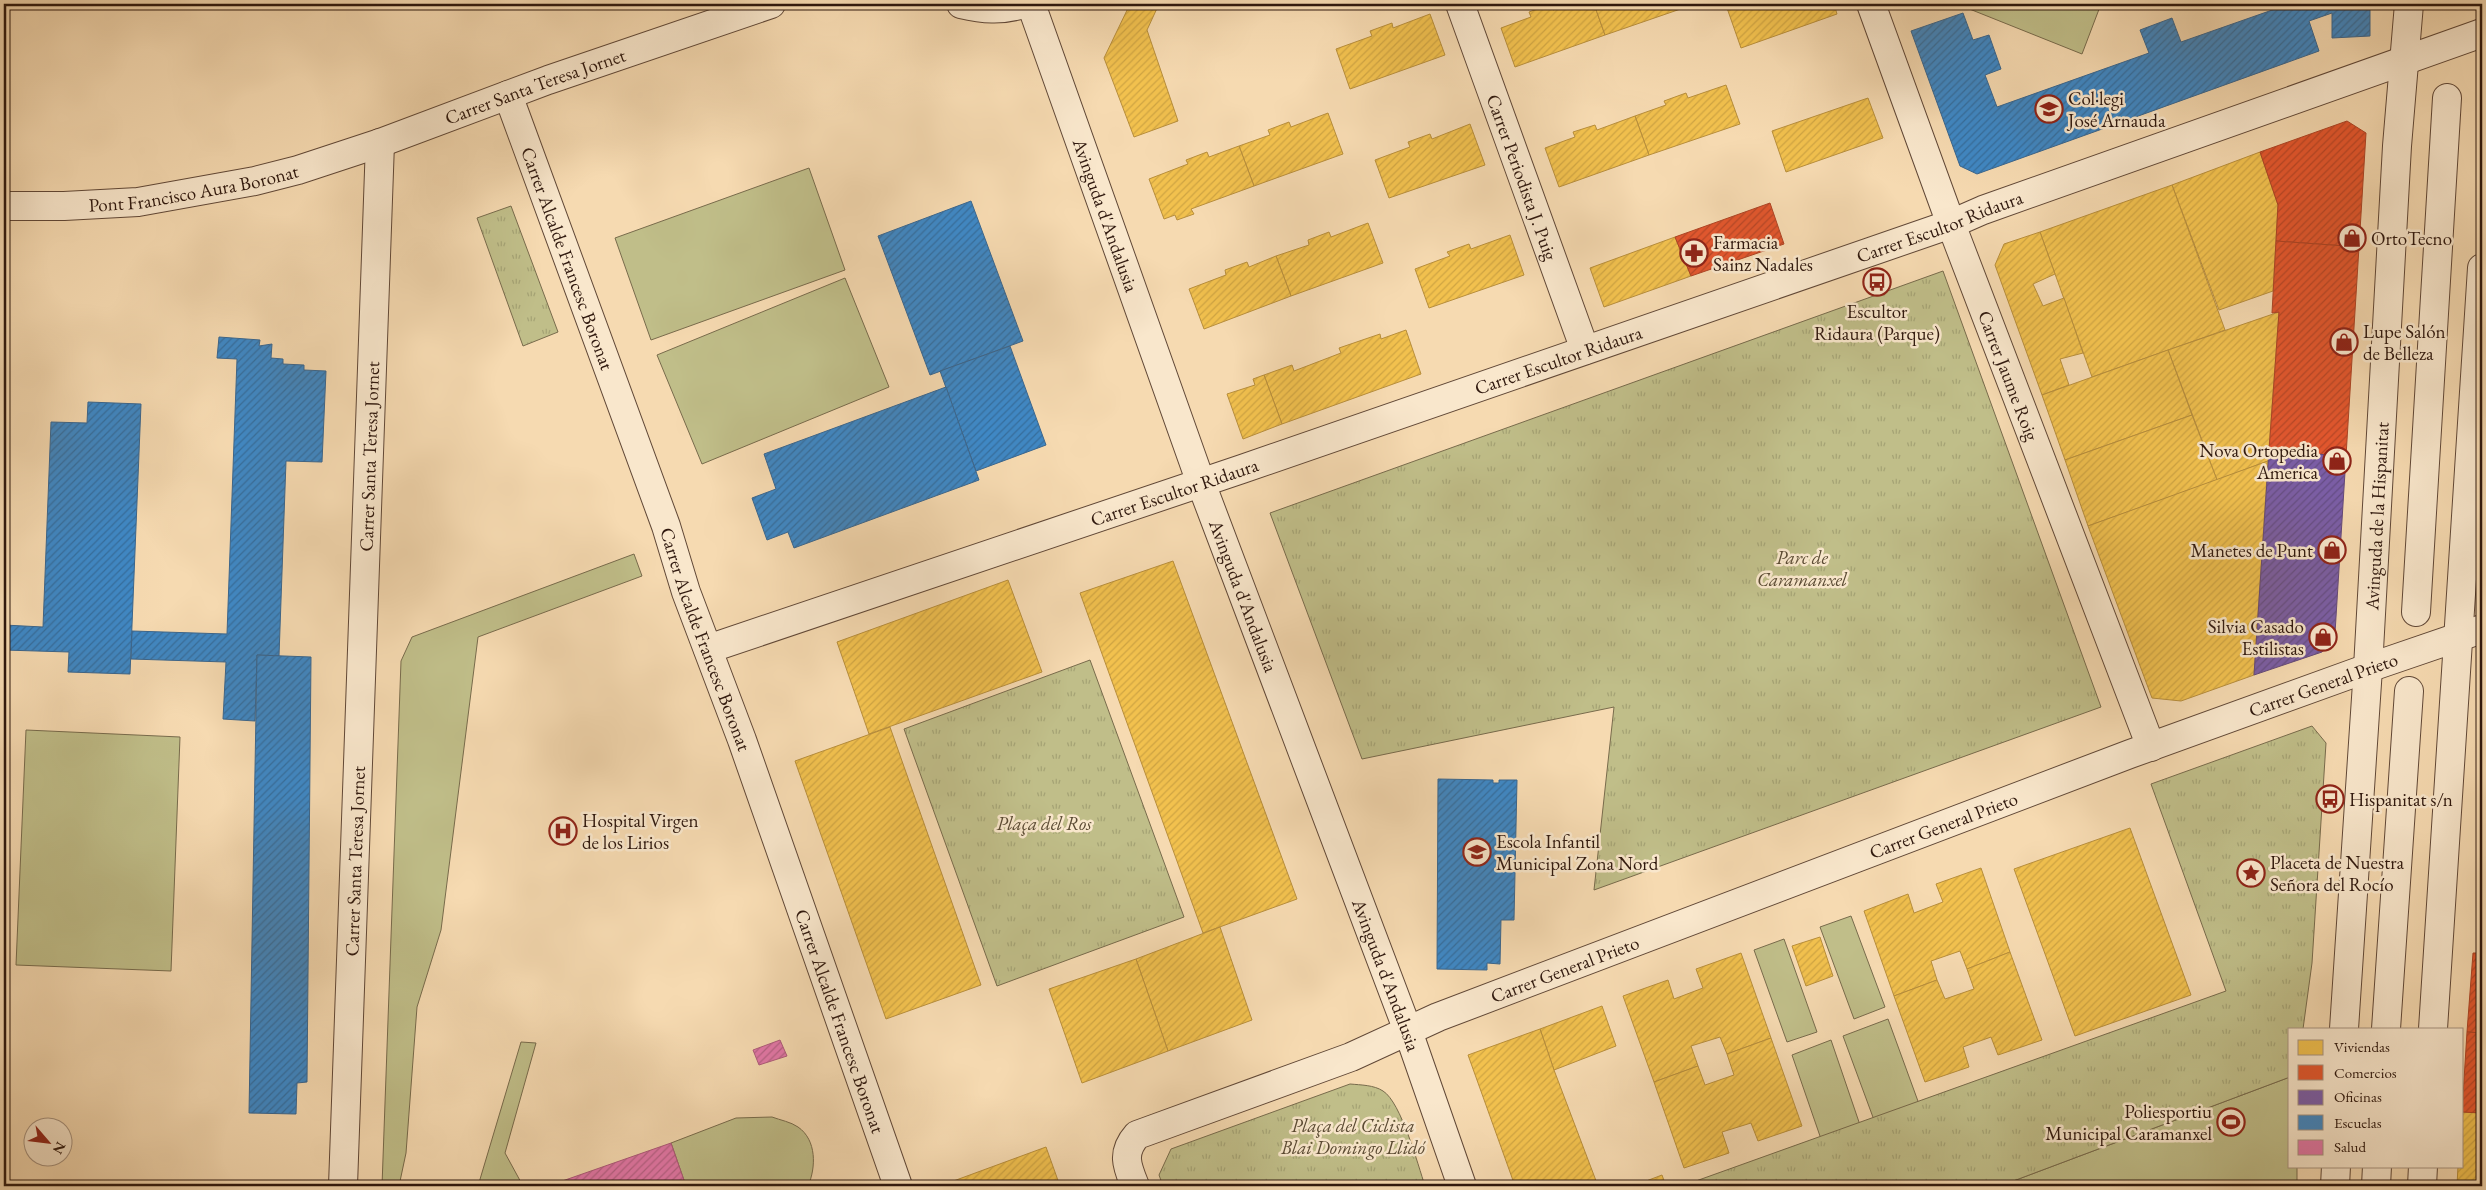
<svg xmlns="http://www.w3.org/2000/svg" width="2486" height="1190" font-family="'EB Garamond',serif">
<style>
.grass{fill:#c0be89;stroke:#786b4c}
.park{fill:url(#park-tufts);stroke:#786b4c}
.homes{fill:url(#homes-hatch);stroke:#b88e3b}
.shops{fill:url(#shops-hatch);stroke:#ae4424}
.offices{fill:url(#offices-hatch);stroke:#644979}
.schools{fill:url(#schools-hatch);stroke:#3a668e}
.health{fill:url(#health-hatch);stroke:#ad5a7a}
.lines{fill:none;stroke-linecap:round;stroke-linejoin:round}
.pedestrian-casing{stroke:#614837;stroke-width:30}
.minor-casing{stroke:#614837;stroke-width:30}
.tertiary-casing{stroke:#614837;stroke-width:30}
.pedestrian{stroke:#f9e7cc;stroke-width:28}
.minor{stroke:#f9e7cc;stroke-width:28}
.tertiary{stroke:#f9e7cc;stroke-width:28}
.labels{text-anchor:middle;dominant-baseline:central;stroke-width:5;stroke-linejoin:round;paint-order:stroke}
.street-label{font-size:19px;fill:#2f180e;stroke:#f9e7cc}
.poi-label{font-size:19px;fill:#2f180e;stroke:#f9e7cc;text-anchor:start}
.park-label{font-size:19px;font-style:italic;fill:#5a4a33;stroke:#f9e7cc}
</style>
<defs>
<pattern id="park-tufts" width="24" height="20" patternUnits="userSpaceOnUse" patternTransform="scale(1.25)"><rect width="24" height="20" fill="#c0be89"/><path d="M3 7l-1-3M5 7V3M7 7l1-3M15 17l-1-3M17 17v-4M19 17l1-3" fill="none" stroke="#a5a375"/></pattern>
<pattern id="homes-hatch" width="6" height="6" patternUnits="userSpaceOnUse" patternTransform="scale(1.25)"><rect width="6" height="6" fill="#f2c14e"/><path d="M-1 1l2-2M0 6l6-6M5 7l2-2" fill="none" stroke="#d0a543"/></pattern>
<pattern id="shops-hatch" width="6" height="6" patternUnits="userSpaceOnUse" patternTransform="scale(1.25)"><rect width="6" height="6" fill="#e4572e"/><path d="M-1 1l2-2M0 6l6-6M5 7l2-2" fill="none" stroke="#b94726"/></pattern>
<pattern id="offices-hatch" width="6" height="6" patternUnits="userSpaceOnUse" patternTransform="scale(1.25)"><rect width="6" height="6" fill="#7b5ea7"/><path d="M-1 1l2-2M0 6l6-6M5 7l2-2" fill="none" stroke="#654d86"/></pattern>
<pattern id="schools-hatch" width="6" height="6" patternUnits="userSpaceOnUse" patternTransform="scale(1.25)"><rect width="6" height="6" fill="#3f88c5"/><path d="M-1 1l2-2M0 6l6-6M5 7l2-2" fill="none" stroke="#356e9e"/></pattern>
<pattern id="health-hatch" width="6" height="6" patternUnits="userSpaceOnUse" patternTransform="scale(1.25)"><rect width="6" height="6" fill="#e377a8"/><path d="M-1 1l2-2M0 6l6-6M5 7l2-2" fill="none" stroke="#b86187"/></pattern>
</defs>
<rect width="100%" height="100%" fill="#f6dab1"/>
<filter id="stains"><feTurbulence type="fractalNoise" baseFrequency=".004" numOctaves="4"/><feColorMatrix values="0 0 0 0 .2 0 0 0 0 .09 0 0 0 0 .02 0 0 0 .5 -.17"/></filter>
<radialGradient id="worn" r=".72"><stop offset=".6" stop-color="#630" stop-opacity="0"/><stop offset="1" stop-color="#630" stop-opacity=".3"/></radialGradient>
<g class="grass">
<path d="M1957 4H2101L2082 54Z"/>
<path d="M809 168 845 270 651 340 615 238Z"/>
<path d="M845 278 889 387 702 464 657 355Z"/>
<path d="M634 554 642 576 478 637 441 930 417 1007 406 1153 399 1186H382L401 661 412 637Z"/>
<path d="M26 730 180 737 171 971 16 965Z"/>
<path d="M1851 916 1885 1007 1854 1019 1820 927Z"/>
<path d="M1784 939 1817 1032 1787 1042 1754 950Z"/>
<path d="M1888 1019 1919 1104 1874 1120 1843 1036Z"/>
<path d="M1831 1040 1860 1125 1821 1139 1792 1055Z"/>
<path d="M521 1042 536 1043 505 1153 523 1186H478Z"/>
<path d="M2290 1077V1166H2297V1186H2000Z"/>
<path d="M772 1117C780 1120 791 1122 798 1127 817 1140 816 1168 808 1186H686L671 1143 736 1118Z"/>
</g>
<g class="park">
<path d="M511 206 558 332 523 346 477 218Z"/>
<path d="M1943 271 2101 707 1594 890 1614 707 1362 759 1270 513Z"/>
<path d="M1090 660 1184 917 997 986 904 729Z"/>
<path d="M2312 726 2326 743 2312 963 2303 1029H2290V1077L2000 1186H1682L2226 991 2151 784Z"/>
<path d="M1350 1084C1361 1085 1374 1085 1383 1091 1401 1102 1418 1165 1425 1186H1163L1159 1175 1171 1149Z"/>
</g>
<g class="homes">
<path d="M1130 4H1159L1147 30 1178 121 1134 137 1104 58Z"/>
<path d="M1551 4 1553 10 1569 4H1594L1605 35 1515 67 1501 28 1531 17 1529 12Z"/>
<path d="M1594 4H1695L1605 35Z"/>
<path d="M1738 4H1834L1837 14 1741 48 1727 8Z"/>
<path d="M1430 14 1445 55 1350 89 1336 49 1372 36 1370 31 1392 23 1393 28Z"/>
<path d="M1726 85 1740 124 1649 155 1635 116 1666 105 1664 101 1686 93 1688 98Z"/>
<path d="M1868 98 1883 138 1786 172 1772 131Z"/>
<path d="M1328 113 1343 154 1254 186 1239 146 1270 135 1268 130 1289 122 1291 127Z"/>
<path d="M1635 116 1649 155 1559 187 1545 148 1575 137 1573 132 1595 125 1597 130Z"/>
<path d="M1470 124 1485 165 1389 198 1375 160 1410 147 1408 142 1430 134 1432 139Z"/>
<path d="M1239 146 1254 186 1191 209 1194 214 1177 220 1175 215 1164 219 1149 179 1188 164 1186 160 1207 152 1209 157Z"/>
<path d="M2260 152 2278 205 2273 291 2219 310 2172 185Z"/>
<path d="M2172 185 2225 330 2092 377 2040 232Z"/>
<path d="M1368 223 1383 263 1291 296 1276 256 1309 245 1308 240 1329 232 1331 237Z"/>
<path d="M2040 232 2055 274 2033 284 2043 306 2064 298 2083 353 2060 359 2069 385 2042 395 1995 265 2004 244Z"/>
<path d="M1510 235 1524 275 1429 308 1415 269 1450 256 1447 252 1469 244 1471 249Z"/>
<path d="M1675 237 1691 276 1604 307 1590 268Z"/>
<path d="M1276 256 1291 296 1204 329 1189 289 1226 275 1225 270 1247 262 1249 267Z"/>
<path d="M2279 312 2268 461 2217 480 2168 350Z"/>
<path d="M1406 330 1421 374 1282 424 1264 375 1292 365 1294 371 1341 353 1339 348 1380 334 1381 339Z"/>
<path d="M2168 350 2192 415 2065 460 2042 395Z"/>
<path d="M1264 375 1282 424 1243 439 1227 394 1255 385 1253 379Z"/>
<path d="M2192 415 2217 480 2088 526 2065 460Z"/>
<path d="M2268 461 2254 675 2181 701 2152 698 2088 526Z"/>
<path d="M1173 561 1297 899 1203 933 1080 593Z"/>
<path d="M1008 580 1042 672 869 734 837 642Z"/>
<path d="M890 727 981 985 886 1019 795 761Z"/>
<path d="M2130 828 2191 995 2075 1036 2014 869Z"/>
<path d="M1981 868 2010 952 1967 969 1960 951 1931 961 1937 980 1894 996 1864 911 1908 894 1914 913 1943 902 1936 884Z"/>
<path d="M1220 927 1252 1020 1168 1051 1136 959Z"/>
<path d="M1820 937 1833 976 1806 986 1792 946Z"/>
<path d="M2010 952 2042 1040 1998 1055 1991 1037 1963 1047 1969 1067 1925 1082 1894 996 1937 980 1945 999 1974 989 1967 969Z"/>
<path d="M1741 953 1771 1038 1727 1054 1720 1037 1691 1046 1698 1066 1654 1082 1623 996 1668 980 1674 999 1703 988 1696 969Z"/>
<path d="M1136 959 1168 1051 1082 1083 1049 989Z"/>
<path d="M1602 1006 1616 1046 1554 1070 1540 1029Z"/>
<path d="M1540 1029 1554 1070 1598 1186H1515L1468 1055Z"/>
<path d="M1771 1038 1802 1126 1758 1141 1751 1123 1722 1132 1729 1153 1684 1168 1654 1082 1698 1066 1705 1085 1734 1075 1727 1054Z"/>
<path d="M2462 1112 2482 1113V1186H2457L2458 1166H2462Z"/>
<path d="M1046 1147 1060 1186H949L948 1183Z"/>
<path d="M1662 1175 1666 1186H1633Z"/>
</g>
<g class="shops">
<path d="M2347 121 2366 133 2359 247 2276 241 2278 205 2260 152Z"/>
<path d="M1770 203 1784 244 1691 276 1675 237Z"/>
<path d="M2276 241 2359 247 2346 456 2269 451 2279 312 2272 313Z"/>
<path d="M2482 899V953H2478Z"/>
<path d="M2473 953H2482V1033L2467 1032Z"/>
<path d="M2467 1032 2482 1033V1113L2462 1112Z"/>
</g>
<path class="offices" d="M2269 451 2346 456 2335 633 2322 652 2254 675Z"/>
<g class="schools">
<path d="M2276 4H2370V36L2332 38V13L2309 21 2319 51 1977 174 1960 166 1911 31 1963 13 1973 40 1989 35 2001 69 1985 75 1997 107 2149 53 2140 30 2172 18 2181 42 2278 8Z"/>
<path d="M971 201 1023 341 930 375 878 236Z"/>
<path d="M219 337 260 340 259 346 272 344 271 358 283 359V364L304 365V370L326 371 322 462 286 461 279 656 257 655 255 721 223 719 226 662 131 659 132 631 227 634 237 359 217 358Z"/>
<path d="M1010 346 1046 445 976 471 940 371Z"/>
<path d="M946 387 979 480 794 548 788 532 767 540 752 498 776 489 764 454Z"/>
<path d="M88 402 141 404 130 674 68 672 69 652 4 650V625L43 627 51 422 87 423Z"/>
<path d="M257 655 311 657 307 1082 297 1083 296 1114 249 1113Z"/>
<path d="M1438 779 1493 780V783H1499V780H1517L1514 920H1501L1500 964 1487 963V970L1437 969Z"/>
</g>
<g class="health">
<path d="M780 1040 787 1056 759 1065 753 1050Z"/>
<path d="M671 1143 686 1186H548Z"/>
</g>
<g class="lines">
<g class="pedestrian-casing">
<g id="pedestrian">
<path id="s1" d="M1951 224 2151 747"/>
<path d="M2416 612 2447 98"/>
<path d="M2386 1029 2409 691"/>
<path d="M2376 1186 2377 1166"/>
</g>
</g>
<g class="minor-casing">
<g id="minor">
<path id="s2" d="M1031 4 1201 483 1408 1031 1462 1186"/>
<path id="s3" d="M1460 4 1585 350"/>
<path d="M1871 4 1951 224"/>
<path id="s4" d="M508 95 666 526 686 592 742 740 898 1186"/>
<path id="s5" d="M708 649 1242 469 1951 224 1983 210 2482 33"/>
<path id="s6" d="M1135 1186C1127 1166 1121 1153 1137 1135L1351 1057 1438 1017 2130 754 2368 668 2482 629"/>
</g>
</g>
<g class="tertiary-casing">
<g id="tertiary">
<path d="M961 4C983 9 1001 11 1023 4"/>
<path id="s7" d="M4 206H64L138 202 255 181 298 170 380 143 548 80 771 4"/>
<path id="s8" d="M2344 1029 2368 668 2397 146 2409 4"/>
<path d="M2433 1029 2482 268"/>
<path id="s9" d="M343 1186 380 143"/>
<path d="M2335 1186 2336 1166"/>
<path d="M2422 1186 2423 1166"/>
</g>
</g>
<use href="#pedestrian" class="pedestrian"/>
<use href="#minor" class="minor"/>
<use href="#tertiary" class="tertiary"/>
</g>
<defs>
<g id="school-ring" transform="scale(1.4375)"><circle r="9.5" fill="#f9e7cc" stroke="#8f2418" stroke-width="1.5"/><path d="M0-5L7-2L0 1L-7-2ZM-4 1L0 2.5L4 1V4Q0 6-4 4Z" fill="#8f2418"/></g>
<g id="shop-ring" transform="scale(1.4375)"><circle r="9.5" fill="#f9e7cc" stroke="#8f2418" stroke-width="1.5"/><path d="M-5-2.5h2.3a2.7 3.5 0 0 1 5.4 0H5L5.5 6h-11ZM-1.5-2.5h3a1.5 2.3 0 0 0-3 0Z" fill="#8f2418"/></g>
<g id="pharmacy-ring" transform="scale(1.4375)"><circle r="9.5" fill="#f9e7cc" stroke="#8f2418" stroke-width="1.5"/><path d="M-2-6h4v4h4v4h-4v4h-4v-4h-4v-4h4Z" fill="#8f2418"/></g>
<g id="bus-ring" transform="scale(1.4375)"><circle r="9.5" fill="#f9e7cc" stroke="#8f2418" stroke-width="1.5"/><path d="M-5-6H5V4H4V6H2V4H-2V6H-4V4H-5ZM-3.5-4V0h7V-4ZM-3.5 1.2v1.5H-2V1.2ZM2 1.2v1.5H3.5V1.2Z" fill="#8f2418"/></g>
<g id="hospital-ring" transform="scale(1.4375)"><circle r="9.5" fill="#f9e7cc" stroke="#8f2418" stroke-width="1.5"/><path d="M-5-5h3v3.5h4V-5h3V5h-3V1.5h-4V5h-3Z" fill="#8f2418"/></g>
<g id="sight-ring" transform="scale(1.4375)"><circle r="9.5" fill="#f9e7cc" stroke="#8f2418" stroke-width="1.5"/><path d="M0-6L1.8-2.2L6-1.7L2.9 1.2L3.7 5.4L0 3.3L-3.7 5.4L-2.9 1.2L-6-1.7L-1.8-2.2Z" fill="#8f2418"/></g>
<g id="stadium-ring" transform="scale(1.4375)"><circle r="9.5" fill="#f9e7cc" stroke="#8f2418" stroke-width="1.5"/><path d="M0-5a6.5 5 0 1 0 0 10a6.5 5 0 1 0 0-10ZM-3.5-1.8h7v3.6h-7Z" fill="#8f2418"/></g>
</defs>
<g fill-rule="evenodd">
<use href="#school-ring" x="2049" y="109"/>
<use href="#shop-ring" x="2352" y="238"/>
<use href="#pharmacy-ring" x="1694" y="253"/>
<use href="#bus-ring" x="1877" y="282"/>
<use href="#shop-ring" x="2344" y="342"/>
<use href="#shop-ring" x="2337" y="461"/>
<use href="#shop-ring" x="2332" y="550"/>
<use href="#shop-ring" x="2323" y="637"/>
<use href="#bus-ring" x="2330" y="799"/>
<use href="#hospital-ring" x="563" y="831"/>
<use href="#school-ring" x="1477" y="852"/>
<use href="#sight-ring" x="2251" y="873"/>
<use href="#stadium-ring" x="2231" y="1122"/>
</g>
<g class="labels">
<g class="street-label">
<text stroke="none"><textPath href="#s7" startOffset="549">Carrer Santa Teresa Jornet</textPath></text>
<text stroke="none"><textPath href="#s3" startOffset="184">Carrer Periodista J. Puig</textPath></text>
<text stroke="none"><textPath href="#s7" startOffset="191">Pont Francisco Aura Boronat</textPath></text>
<text stroke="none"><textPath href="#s2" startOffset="224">Avinguda d'Andalusia</textPath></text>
<text stroke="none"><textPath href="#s5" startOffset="1302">Carrer Escultor Ridaura</textPath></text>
<text stroke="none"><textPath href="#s4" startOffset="174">Carrer Alcalde Francesc Boronat</textPath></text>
<text stroke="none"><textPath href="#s5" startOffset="898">Carrer Escultor Ridaura</textPath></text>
<text stroke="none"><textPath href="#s1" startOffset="162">Carrer Jaume Roig</textPath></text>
<text stroke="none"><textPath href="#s9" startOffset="730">Carrer Santa Teresa Jornet</textPath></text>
<text stroke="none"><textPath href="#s5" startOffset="492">Carrer Escultor Ridaura</textPath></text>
<text stroke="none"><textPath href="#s8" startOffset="514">Avinguda de la Hispanitat</textPath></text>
<text stroke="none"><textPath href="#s2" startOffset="629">Avinguda d'Andalusia</textPath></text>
<text stroke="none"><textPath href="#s4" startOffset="579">Carrer Alcalde Francesc Boronat</textPath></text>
<text stroke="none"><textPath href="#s6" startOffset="1324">Carrer General Prieto</textPath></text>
<text stroke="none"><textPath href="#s6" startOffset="919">Carrer General Prieto</textPath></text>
<text stroke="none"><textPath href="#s9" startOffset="325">Carrer Santa Teresa Jornet</textPath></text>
<text stroke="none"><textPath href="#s6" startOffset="514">Carrer General Prieto</textPath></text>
<text stroke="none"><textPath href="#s2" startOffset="1034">Avinguda d'Andalusia</textPath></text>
<text stroke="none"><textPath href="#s4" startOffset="984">Carrer Alcalde Francesc Boronat</textPath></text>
</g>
<g class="poi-label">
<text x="2068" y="98">Col·legi<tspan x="2068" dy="22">José Arnauda</tspan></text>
<text x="2371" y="238">OrtoTecno</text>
<text x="1713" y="242">Farmacia<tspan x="1713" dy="22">Sainz Nadales</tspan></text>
<text x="1877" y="311" text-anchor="middle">Escultor<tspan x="1877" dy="22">Ridaura (Parque)</tspan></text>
<text x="2363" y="331">Lupe Salón<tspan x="2363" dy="22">de Belleza</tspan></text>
<text x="2318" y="450" text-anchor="end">Nova Ortopedia<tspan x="2318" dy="22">America</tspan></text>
<text x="2313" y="550" text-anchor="end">Manetes de Punt</text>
<text x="2304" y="626" text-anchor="end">Silvia Casado<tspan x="2304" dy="22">Estilistas</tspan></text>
<text x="2349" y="799">Hispanitat s/n</text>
<text x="582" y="820">Hospital Virgen<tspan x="582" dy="22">de los Lirios</tspan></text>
<text x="1496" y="841">Escola Infantil<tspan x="1496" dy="22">Municipal Zona Nord</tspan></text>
<text x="2270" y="862">Placeta de Nuestra<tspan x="2270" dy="22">Señora del Rocío</tspan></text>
<text x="2212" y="1111" text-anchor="end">Poliesportiu<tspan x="2212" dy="22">Municipal Caramanxel</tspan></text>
</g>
<g class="park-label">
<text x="1802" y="557">Parc de<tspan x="1802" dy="22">Caramanxel</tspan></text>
<text x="1044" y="823">Plaça del Ros</text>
<text x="1353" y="1125">Plaça del Ciclista<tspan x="1353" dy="22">Blai Domingo Llidó</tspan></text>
</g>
</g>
<rect width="2486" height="1190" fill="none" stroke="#f6dab1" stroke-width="20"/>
<rect x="5" y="5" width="2476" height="1180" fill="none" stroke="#2f180e" stroke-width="2.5"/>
<rect x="10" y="10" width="2466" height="1170" fill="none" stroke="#2f180e"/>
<rect x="2288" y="1028" width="175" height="140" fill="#f9e7cc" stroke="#a89480"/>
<rect x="2298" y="1040" width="25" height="15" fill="#f2c14e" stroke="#a89480"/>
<text x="2334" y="1052" font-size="15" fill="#2f180e">Viviendas</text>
<rect x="2298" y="1065" width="25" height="15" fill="#e4572e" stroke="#a89480"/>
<text x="2334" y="1078" font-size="15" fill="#2f180e">Comercios</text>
<rect x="2298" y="1090" width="25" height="15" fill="#7b5ea7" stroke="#a89480"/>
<text x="2334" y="1102" font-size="15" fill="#2f180e">Oficinas</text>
<rect x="2298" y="1115" width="25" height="15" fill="#3f88c5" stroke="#a89480"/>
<text x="2334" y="1128" font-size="15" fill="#2f180e">Escuelas</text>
<rect x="2298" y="1140" width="25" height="15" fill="#e377a8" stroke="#a89480"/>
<text x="2334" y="1152" font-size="15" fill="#2f180e">Salud</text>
<g transform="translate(48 1142) rotate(118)"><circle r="24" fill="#f9e7cc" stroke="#a89480"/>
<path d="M0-4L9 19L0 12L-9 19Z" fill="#8f2418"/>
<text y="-8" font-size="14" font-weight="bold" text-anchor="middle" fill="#2f180e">N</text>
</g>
<rect width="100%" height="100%" filter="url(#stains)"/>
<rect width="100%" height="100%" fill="url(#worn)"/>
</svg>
